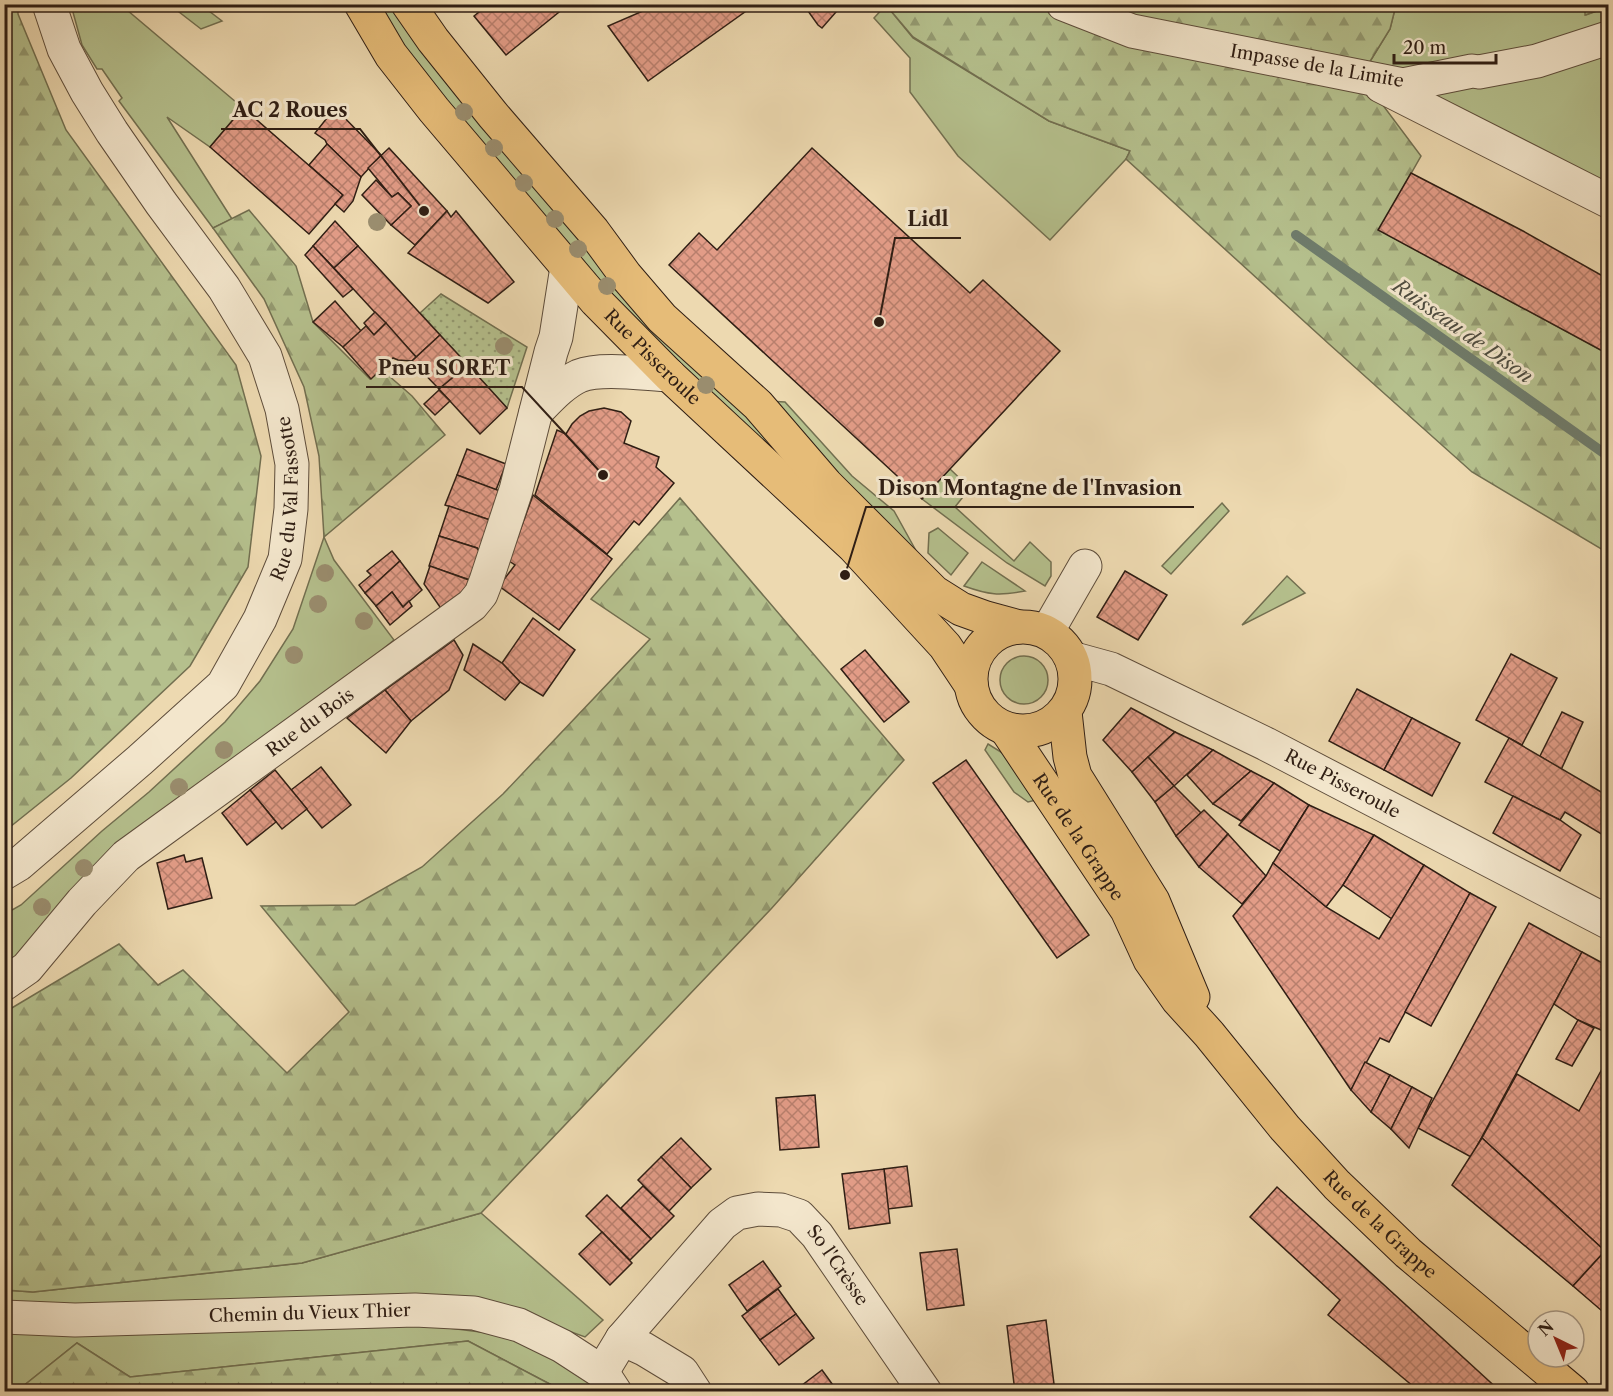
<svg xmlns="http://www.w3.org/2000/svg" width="1613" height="1396" font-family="'Libre Caslon Text',serif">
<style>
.grass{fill:#b5c08d;stroke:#726f50;stroke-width:1.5}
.forest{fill:url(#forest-firs);stroke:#726f50;stroke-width:1.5}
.garden{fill:url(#garden-dots);stroke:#726f50;stroke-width:1.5}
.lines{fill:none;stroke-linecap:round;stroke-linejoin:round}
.stream{stroke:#6f7c6c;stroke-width:10}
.building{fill:url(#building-cross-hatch);stroke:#2f1e14;stroke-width:1.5}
.minor-casing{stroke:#5e4d3b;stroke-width:35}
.major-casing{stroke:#2f1e14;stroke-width:35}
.minor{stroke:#f3e6cc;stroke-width:33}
.major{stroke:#e6bc78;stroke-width:33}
.tree{fill:#9a8d6e}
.labels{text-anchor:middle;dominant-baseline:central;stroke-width:6;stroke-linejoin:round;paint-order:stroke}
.street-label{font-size:18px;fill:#2f1e14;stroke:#f3e6cc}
.water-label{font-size:20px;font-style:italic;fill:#4f4d40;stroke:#f3e6cc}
.leader{fill:none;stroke:#2f1e14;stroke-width:2}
.callout-dot{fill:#2f1e14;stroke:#f3e6cc;stroke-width:2}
.callout-label{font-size:20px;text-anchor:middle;font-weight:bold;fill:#2f1e14;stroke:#f3e6cc;stroke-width:6;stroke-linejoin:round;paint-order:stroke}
</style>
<defs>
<pattern id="forest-firs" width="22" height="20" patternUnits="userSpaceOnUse" patternTransform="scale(1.5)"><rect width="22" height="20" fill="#b5c08d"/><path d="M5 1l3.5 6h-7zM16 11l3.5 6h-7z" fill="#949b72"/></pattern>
<pattern id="garden-dots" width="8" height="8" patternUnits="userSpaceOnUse" patternTransform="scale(1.5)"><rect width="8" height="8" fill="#b5c08d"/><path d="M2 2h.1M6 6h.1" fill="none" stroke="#949b72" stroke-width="1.8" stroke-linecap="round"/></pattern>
<pattern id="building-cross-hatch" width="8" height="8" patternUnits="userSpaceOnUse" patternTransform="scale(1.5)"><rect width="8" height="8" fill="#e29c87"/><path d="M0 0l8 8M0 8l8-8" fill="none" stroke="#b87f6d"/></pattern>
</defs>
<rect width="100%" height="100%" fill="#edd9b0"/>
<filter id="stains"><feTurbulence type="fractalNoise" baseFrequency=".00333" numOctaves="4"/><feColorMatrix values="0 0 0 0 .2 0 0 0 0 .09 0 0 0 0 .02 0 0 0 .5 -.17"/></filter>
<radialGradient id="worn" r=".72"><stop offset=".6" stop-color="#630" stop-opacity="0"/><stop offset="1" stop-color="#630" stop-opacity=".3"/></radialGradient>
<g class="grass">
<path d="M71 5H121L243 108 210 147 167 117 232 219 213 228 119 101 122 98 102 69H97L82 45Z"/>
<path d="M170 5H201L222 21 201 29Z"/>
<path d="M373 5H395L753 418 807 484 628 319 446 105Z"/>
<path d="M886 5 913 38 1049 121 1130 151 1126 159 1050 240 958 156 910 92V58L874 18Z"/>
<path d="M1396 5H1585L1586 15 1608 7V201L1361 76 1390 29Z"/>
<path d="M767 401 785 402 852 476 894 511 919 556Z"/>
<path d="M950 469 970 488 955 507 1014 561 1030 542 1051 562V576L1045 586 1007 563 922 499Z"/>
<path d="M1222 503 1229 511 1171 574 1162 566Z"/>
<path d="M938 528 968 553 951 575 928 553 929 533Z"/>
<path d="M324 537 334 560 394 640 269 741 5 970V914L21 905 102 831 149 792 225 722 260 681 293 629Z"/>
<path d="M982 562 1025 591C999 596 989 595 964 586Z"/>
<path d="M1287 576 1305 593 1242 625Z"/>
<circle cx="1024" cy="680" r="24"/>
<path d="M988 744 1009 757 1040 799 1028 802 1014 792 985 750Z"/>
<path d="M481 1213 603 1320 585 1337 486 1301 5 1305 4 1290 33 1292 302 1263Z"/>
<path d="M425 1325 512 1336 585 1376 595 1391H563L468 1341 130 1377 77 1343 17 1391 5 1392V1330Z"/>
</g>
<g class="forest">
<path d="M18 5V14L66 130 236 365 261 456 248 567 190 666 71 778 5 831 4 5Z"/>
<path d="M886 5H1396L1390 29 1361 76 1421 156 1379 230 1608 354V553L1472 472 1329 344 1126 159 1130 151 1049 121 913 37Z"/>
<path d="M1585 5H1608V7L1585 15Z"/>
<path d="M249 210 296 266 313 322 370 379 381 369 412 396 445 435 324 537 319 456 304 387 264 299 213 228Z"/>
<path d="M680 498 904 760 771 909 481 1213 302 1263 33 1292 5 1290V1012L119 944 158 985 183 970 287 1073 349 1012 261 906 355 905 422 867 503 794 650 639 591 599Z"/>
<path d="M468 1341 563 1391H17L77 1343 130 1377Z"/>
</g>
<path class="garden" d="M441 294 527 347 507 408 420 313Z"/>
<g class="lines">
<path class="stream" d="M1296 235 1608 456"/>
</g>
<g class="building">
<path d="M489 4H569L506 55 474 16Z"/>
<path d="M659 4H756L648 81 608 26Z"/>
<path d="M803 4H843L822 28 818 25Z"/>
<path d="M243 108 343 195 309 234 210 147Z"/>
<path d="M335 108 381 155 361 177 327 144 325 140 315 133Z"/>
<path d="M327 144 361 177 353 201 344 212 335 204 343 195 309 165Z"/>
<path d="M389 148 447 211 415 245 391 225 411 206 398 193 392 197 368 168Z"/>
<path d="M812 148 970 293 983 280 1060 351 922 499 669 265 699 233 717 250Z"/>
<path d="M1411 173 1523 231 1608 279V354L1378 230Z"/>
<path d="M376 180 392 197 398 193 411 206 391 225 362 195Z"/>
<path d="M447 211 451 217 456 211 514 282 488 303 408 253Z"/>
<path d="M335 221 358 246 334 268 313 246Z"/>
<path d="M313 246 353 289 343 297 305 255Z"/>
<path d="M358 246 440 335 416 357 334 268Z"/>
<path d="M335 301 361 331 343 347 313 322Z"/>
<path d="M375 312 386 323 374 335 364 323Z"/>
<path d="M386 323 416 357 412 361 398 360 393 358 371 379 343 347 366 326 374 335Z"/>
<path d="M440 335 468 365 439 389 412 361Z"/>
<path d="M468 365 507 408 480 434 439 389Z"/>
<path d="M439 390 450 401 435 415 424 404Z"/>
<path d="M604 408 621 412 631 421 624 443 659 457 656 467 674 483 639 525 634 521 607 554 535 495 557 430 566 434 572 424 580 416 589 411Z"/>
<path d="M467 449 506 464 496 490 457 475Z"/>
<path d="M457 475 500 491 490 520 445 505Z"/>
<path d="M533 495 612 559 559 630 499 586 515 565 509 561Z"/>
<path d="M449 506 490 520 480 551 477 548 439 536Z"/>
<path d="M439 536 477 548 479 551 470 580 429 566Z"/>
<path d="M392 551 400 561 365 593 359 585 371 575 367 571Z"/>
<path d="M400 561 422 590 403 607 392 592 376 606 365 593Z"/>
<path d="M430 566 469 580 463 594 442 610 424 584Z"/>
<path d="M1125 571 1167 595 1138 640 1097 617Z"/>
<path d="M392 592 403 607 409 601 412 606 390 625 376 606Z"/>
<path d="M533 618 575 650 543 696 520 682 502 663Z"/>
<path d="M454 640 463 655 449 690 411 721 385 690Z"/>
<path d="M473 644 502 663 520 682 505 700 464 670Z"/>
<path d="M865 650 909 702 884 722 841 669Z"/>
<path d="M1511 654 1557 678 1522 745 1476 720Z"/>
<path d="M1357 689 1412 718 1384 770 1329 741Z"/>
<path d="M385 690 411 721 386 753 347 718Z"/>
<path d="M1131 708 1175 732 1132 772 1103 740Z"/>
<path d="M1562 712 1583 722 1561 770 1540 756Z"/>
<path d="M1412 718 1460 743 1432 796 1384 770Z"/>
<path d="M1175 732 1213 750 1174 786 1148 757Z"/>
<path d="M1509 738 1608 796V838L1565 812 1560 820 1485 782Z"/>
<path d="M1213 750 1251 771 1213 804 1187 775Z"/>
<path d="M1148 757 1174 786 1155 802 1132 772Z"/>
<path d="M966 760 1089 935 1057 958 933 783Z"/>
<path d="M321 767 351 805 322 828 291 790Z"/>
<path d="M275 770 307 809 282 829 250 790Z"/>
<path d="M1251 771 1274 783 1241 821 1213 804Z"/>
<path d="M1274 783 1309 805 1280 851 1239 825Z"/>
<path d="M1174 786 1201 813 1176 836 1155 802Z"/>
<path d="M250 790 276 822 247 845 222 813Z"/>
<path d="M1513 796 1560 820 1581 835 1560 871 1493 833Z"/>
<path d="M1309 805 1374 835 1343 885 1326 907 1273 863Z"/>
<path d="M1204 810 1228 834 1199 867 1176 836Z"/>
<path d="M1228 834 1266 876 1242 904 1199 867Z"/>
<path d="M1374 835 1424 865 1392 919 1343 885Z"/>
<path d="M184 855 186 862 202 858 212 898 168 909 157 863Z"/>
<path d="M1273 863 1326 907 1379 939 1424 865 1470 893 1389 1042 1380 1038 1351 1090 1233 916 1266 876Z"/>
<path d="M1470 893 1496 907 1431 1026 1405 1012Z"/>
<path d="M1529 923 1582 952 1471 1157 1418 1128Z"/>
<path d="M1582 952 1608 966V1033L1578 1020 1554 1004Z"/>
<path d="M1578 1020 1594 1028 1572 1066 1556 1059Z"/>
<path d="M1608 1058V1245L1605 1251 1482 1138 1517 1074 1579 1111Z"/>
<path d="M1365 1062 1390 1075 1371 1112 1351 1090Z"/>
<path d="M1390 1075 1412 1087 1391 1129 1371 1112Z"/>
<path d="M1412 1087 1432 1098 1409 1148 1391 1129Z"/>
<path d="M815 1095 819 1147 780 1150 776 1098Z"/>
<path d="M681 1138 711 1169 691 1188 661 1157Z"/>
<path d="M1482 1138 1605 1251 1573 1286 1452 1185Z"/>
<path d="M661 1157 691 1188 669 1211 638 1180Z"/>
<path d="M907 1166 912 1206 888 1209 884 1169Z"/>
<path d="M884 1169 890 1223 849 1229 842 1174Z"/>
<path d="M643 1186 674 1216 651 1239 621 1208Z"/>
<path d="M1277 1187 1501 1392H1420L1328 1315 1340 1300 1250 1217Z"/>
<path d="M607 1195 651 1239 630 1260 586 1216Z"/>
<path d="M602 1232 632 1263 610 1285 579 1254Z"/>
<path d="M957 1249 964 1305 927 1310 920 1253Z"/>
<path d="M1605 1251 1608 1254V1302L1602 1311 1573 1286Z"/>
<path d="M763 1261 781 1286 747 1311 729 1285Z"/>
<path d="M778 1289 796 1314 760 1340 742 1316Z"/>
<path d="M1608 1302V1316L1602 1311Z"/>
<path d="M796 1314 814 1338 779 1365 760 1340Z"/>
<path d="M1046 1320 1055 1392H1015L1007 1326Z"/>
<path d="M822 1370 838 1392H793Z"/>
</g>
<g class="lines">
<g class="minor-casing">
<g id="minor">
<path d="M1063 4 1132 31 1403 85 1472 71 1479 72 1537 61 1608 38"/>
<path d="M1381 86 1608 201"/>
<path d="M536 412C549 399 562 384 579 376 601 367 645 374 669 375"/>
<path d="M1047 632 1085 566"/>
<path id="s1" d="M1071 658 1111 669 1266 744 1608 922"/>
<path id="s2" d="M4 873 19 864 140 760 223 685 260 619 285 559 291 509 292 464 282 409 265 356 224 288 161 203 112 132 87 92 64 49 49 4"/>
<path id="s3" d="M4 984 27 968 82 902 126 856 472 605 481 594 486 581 516 490 551 352 556 337 567 267"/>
<path id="s4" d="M4 1317 75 1320 415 1310 474 1313 519 1325 562 1346 602 1372 615 1392"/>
<path d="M622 1339 644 1349 682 1372 695 1392"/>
<path id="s5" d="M602 1372 622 1339 722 1224 737 1213 758 1209 781 1210 799 1216 817 1235 925 1392"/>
</g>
</g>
<g class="major-casing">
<g id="major">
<path id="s6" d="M361 4 391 55 434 110 596 301 669 375 854 547 945 646 971 685"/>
<path d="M408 4 433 40 493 115 593 231 626 276 662 318 758 405 826 484 934 592 961 609 986 618 1019 627"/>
<circle cx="1023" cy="679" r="52"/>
<path d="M1065 712 1070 757 1075 776 1153 901 1193 997"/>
<path id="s7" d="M1006 729 1127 910 1150 960 1178 1000 1209 1034 1285 1128 1337 1185 1408 1253 1573 1392"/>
</g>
</g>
<use href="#minor" class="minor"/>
<use href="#major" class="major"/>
</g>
<g class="tree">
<circle cx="464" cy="112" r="9"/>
<circle cx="494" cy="148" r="9"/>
<circle cx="524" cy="183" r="9"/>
<circle cx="555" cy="219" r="9"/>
<circle cx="377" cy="222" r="9"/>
<circle cx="578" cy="249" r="9"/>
<circle cx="607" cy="286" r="9"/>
<circle cx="504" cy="346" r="9"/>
<circle cx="706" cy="385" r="9"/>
<circle cx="325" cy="573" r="9"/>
<circle cx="318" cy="604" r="9"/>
<circle cx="364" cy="621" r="9"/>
<circle cx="294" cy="655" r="9"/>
<circle cx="224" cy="750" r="9"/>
<circle cx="179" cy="787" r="9"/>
<circle cx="84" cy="868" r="9"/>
<circle cx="42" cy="907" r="9"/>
</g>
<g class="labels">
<g class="street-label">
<text transform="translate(1317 66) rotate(10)">Impasse de la Limite</text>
<text stroke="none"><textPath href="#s6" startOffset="459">Rue Pisseroule</textPath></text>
<text stroke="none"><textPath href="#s2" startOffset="490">Rue du Val Fassotte</textPath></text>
<text stroke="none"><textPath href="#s3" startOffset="405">Rue du Bois</textPath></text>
<text stroke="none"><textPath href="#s1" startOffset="300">Rue Pisseroule</textPath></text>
<text stroke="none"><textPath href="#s7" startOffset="130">Rue de la Grappe</textPath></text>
<text stroke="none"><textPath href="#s7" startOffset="624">Rue de la Grappe</textPath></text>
<text stroke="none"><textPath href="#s5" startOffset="336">So l'Crèsse</textPath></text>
<text stroke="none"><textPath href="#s4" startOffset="306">Chemin du Vieux Thier</textPath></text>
</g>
<g class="water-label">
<text transform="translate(1463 331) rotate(35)">Ruisseau de Dison</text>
</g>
</g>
<path class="leader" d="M424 211L360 129H221M879 322L895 238H961M603 475L522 387H366M845 575L866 507H1194"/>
<g class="callout-dot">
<circle cx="424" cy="211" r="6"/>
<circle cx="879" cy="322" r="6"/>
<circle cx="603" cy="475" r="6"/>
<circle cx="845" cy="575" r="6"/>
</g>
<g class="callout-label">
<text x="290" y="117">AC 2 Roues</text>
<text x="928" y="226">Lidl</text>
<text x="444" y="375">Pneu SORET</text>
<text x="1030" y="495">Dison Montagne de l'Invasion</text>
</g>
<rect width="1613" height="1396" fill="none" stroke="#edd9b0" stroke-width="24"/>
<rect x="6" y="6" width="1601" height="1384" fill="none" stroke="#2f1e14" stroke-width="3"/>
<rect x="12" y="12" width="1589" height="1372" fill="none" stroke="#2f1e14" stroke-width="1.5"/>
<g transform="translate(1556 1339) rotate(317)"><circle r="28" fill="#f3e6cc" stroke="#a59682" stroke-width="1.5"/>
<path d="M0-4.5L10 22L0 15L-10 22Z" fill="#8f2418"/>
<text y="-9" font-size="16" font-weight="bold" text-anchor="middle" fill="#2f1e14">N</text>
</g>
<path d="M1394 54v9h102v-9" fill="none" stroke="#2f1e14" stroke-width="3"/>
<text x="1403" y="54" font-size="18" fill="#2f1e14" stroke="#f3e6cc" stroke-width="4.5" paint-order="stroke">20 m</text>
<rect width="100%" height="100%" filter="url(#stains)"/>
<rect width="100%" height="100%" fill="url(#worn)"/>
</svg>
